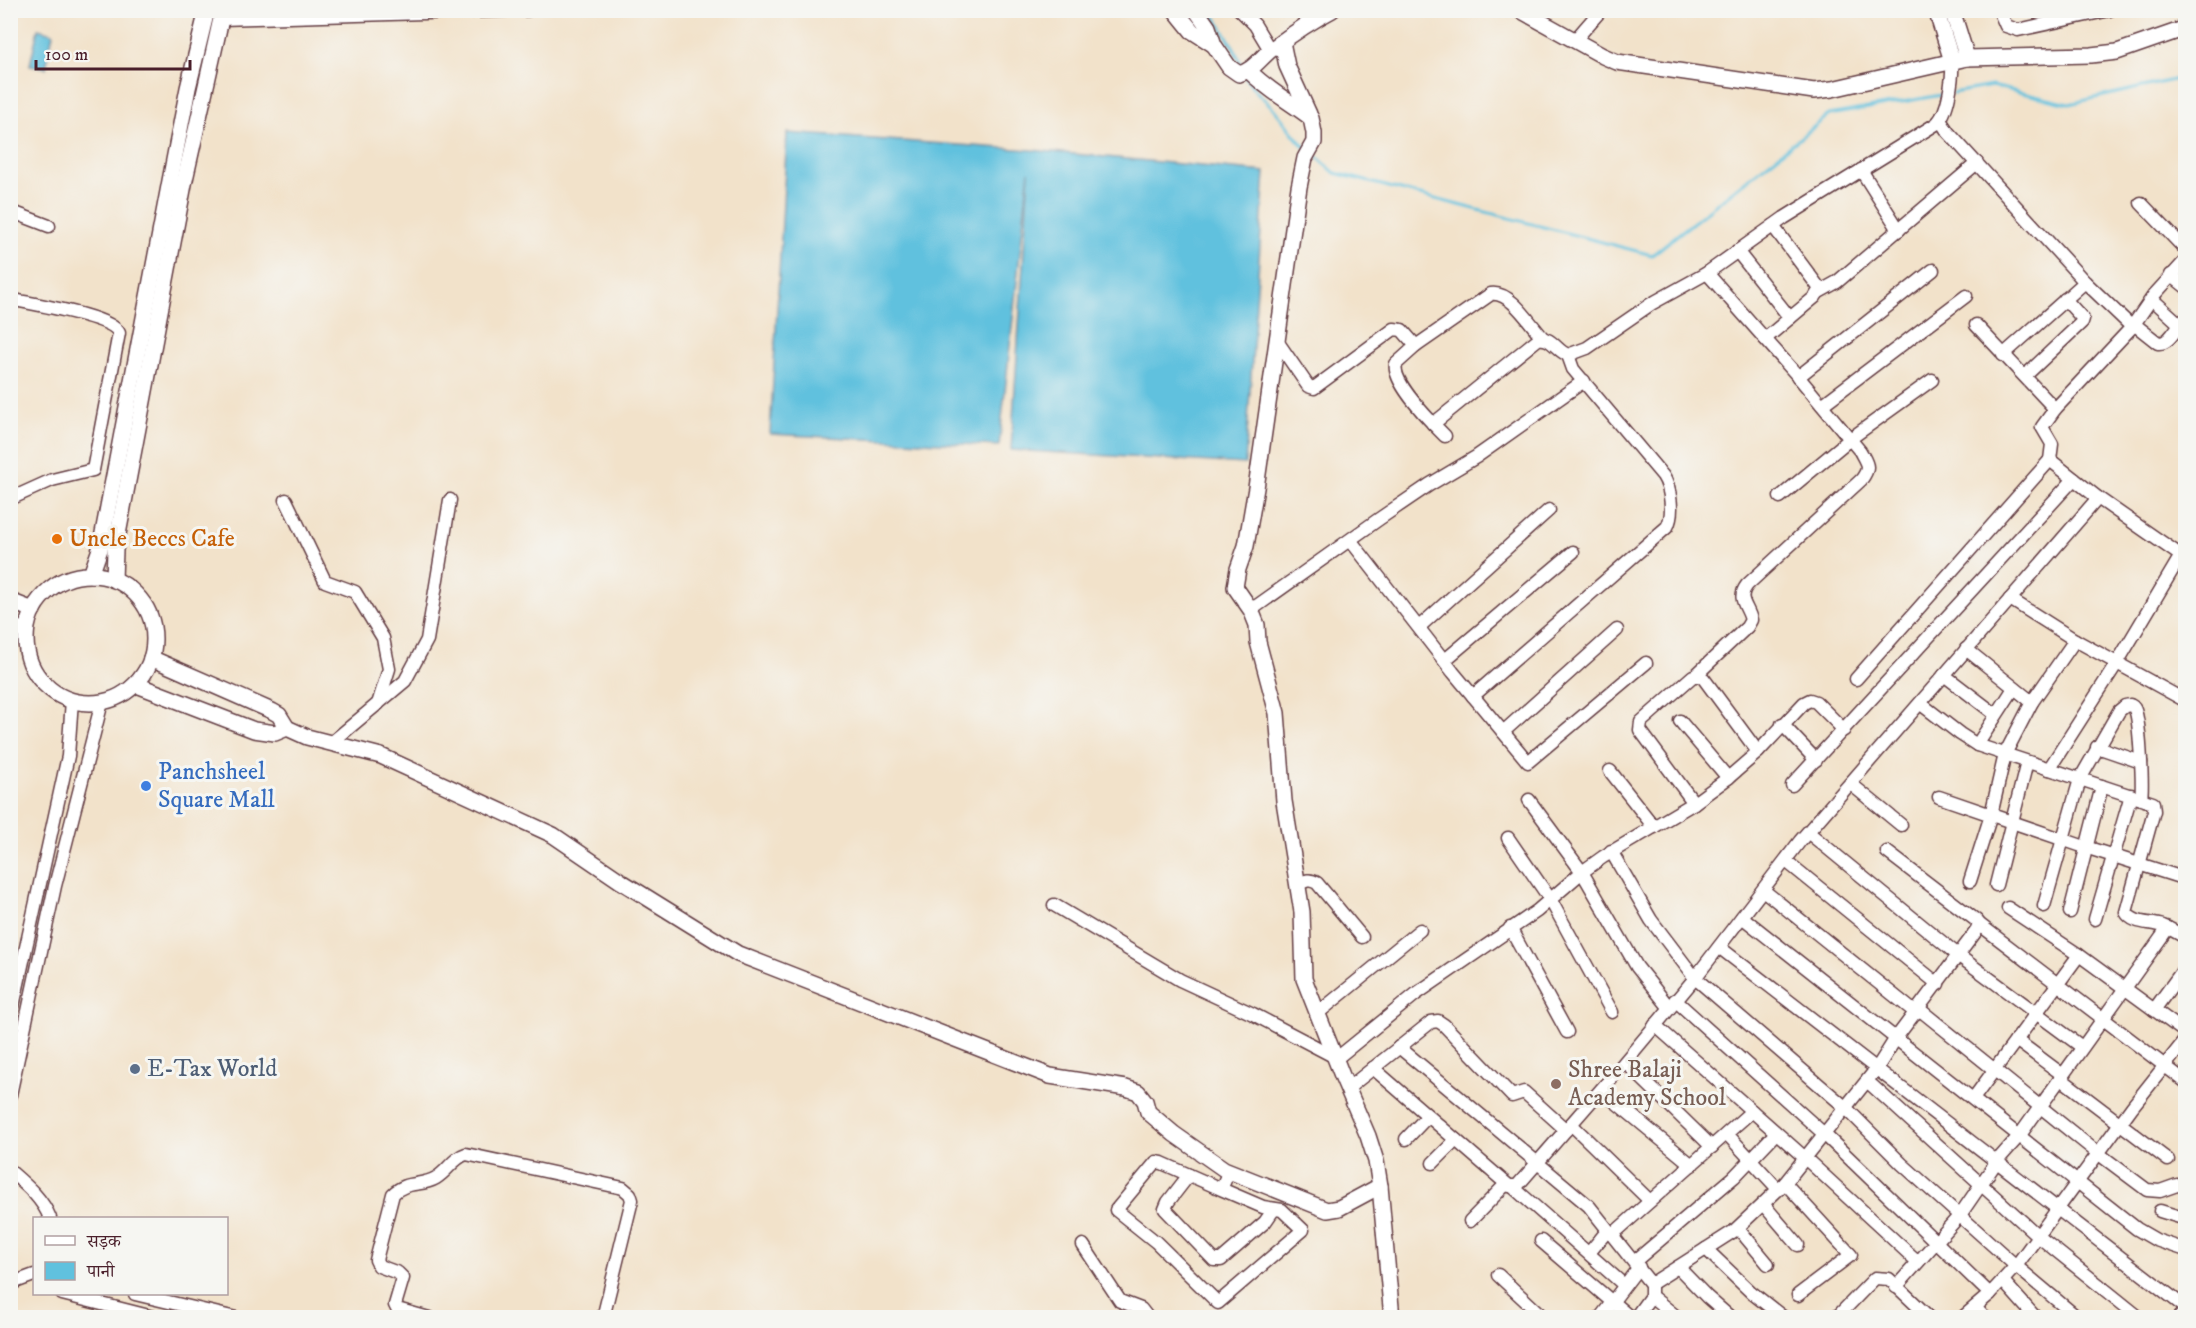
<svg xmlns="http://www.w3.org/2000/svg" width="2196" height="1328" font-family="'IM FELL DW Pica','Noto Serif Devanagari',serif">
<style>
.water{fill:#60c1de;stroke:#557084;stroke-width:1.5}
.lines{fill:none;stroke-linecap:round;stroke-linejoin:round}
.stream{stroke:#60c1de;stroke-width:3}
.minor-casing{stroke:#633c43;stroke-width:15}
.tertiary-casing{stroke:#633c43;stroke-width:18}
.minor{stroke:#fff;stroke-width:12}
.tertiary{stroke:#fff;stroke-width:15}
.food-dot{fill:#e8710a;stroke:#f6f6f2;stroke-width:2}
.shop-dot{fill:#3f7fe0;stroke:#f6f6f2;stroke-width:2}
.service-dot{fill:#5c6f8a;stroke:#f6f6f2;stroke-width:2}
.education-dot{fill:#8d6e63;stroke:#f6f6f2;stroke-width:2}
.labels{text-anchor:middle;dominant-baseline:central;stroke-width:6;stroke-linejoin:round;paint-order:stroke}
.food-label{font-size:24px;fill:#c56008;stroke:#f6f6f2;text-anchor:start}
.shop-label{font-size:24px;fill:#366cbe;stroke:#f6f6f2;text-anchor:start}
.service-label{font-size:24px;fill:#4e5e75;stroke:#f6f6f2;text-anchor:start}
.education-label{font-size:24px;fill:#785e54;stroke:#f6f6f2;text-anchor:start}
</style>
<rect width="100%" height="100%" fill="#f6f6f2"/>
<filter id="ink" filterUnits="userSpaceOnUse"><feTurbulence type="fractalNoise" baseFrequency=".0167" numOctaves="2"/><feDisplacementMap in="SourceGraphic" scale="12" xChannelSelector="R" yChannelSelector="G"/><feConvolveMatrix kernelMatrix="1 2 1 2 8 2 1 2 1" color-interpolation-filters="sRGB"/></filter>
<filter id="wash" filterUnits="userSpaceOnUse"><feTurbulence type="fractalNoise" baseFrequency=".008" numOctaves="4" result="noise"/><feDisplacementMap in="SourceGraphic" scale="24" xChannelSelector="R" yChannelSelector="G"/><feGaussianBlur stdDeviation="1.35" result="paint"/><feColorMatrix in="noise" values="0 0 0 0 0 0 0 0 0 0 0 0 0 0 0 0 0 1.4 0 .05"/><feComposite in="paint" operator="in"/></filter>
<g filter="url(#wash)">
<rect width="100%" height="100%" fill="#f2e2ca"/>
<g class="water">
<path d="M38 29 53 33 46 68 30 65Z"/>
<path d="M787 133 1031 150 1265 172 1245 464 1011 450 1029 171 999 446 770 434Z"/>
</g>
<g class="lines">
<g class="stream">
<path d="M1211 10 1234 48 1242 67"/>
<path d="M1245 76C1251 89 1263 97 1273 108 1285 121 1292 135 1306 148"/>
<path d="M1953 93 1992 86 2069 104 2186 77"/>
<path d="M1314 154 1335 173 1652 255 1829 115 1947 94"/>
</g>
</g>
</g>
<g filter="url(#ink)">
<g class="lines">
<g class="minor-casing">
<g id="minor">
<path d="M1240 10 1255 25 1270 50"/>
<path d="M1999 10 2006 26 2018 30 2110 10"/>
<path d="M221 19 528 10"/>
<path d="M1575 40 1601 10"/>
<path d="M1940 120 1948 132 2085 282 2132 327"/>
<path d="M1861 170 1899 230"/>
<path d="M2141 203 2186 250"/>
<path d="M10 211 49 226"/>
<path d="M1737 251 1790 318"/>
<path d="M2171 275 2186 287"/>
<path d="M1819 292 1837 282 1977 163"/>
<path d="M10 299C31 304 112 316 119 333L93 470 52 480 10 499"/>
<path d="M2152 299 2184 328"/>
<path d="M2134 324 2158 343C2168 344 2174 332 2180 324"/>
<path d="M1976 325 2055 409"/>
<path d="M1765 339 1815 297 1820 289 1773 226"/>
<path d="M1277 341 1308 386 1314 388 1394 329 1402 330 1416 346"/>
<path d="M2003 355 2085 282"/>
<path d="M2025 376 2082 322 2083 319 2065 299"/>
<path d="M1798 377 1933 270"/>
<path d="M1822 405 1966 296"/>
<path d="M1433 424 1538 339C1552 336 1556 351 1568 355L1587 348 1651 304 1707 273 1784 218 1936 124C1949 113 1953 76 1952 61"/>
<path d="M1445 436C1433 424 1391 382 1396 364L1416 346 1491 294C1511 291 1530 324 1543 338"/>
<path d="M1780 497 1850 439 1932 380"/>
<path d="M286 500 325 581 355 592 383 638 389 669 378 704"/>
<path d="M1351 541 1453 672 1528 762 1646 663"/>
<path d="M2180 555 2098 498 2050 460 2052 444 2042 427 2055 409 2132 327 2154 295 2186 260"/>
<path d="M2010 599 2075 640 2186 701"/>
<path d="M1251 610 1379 519 1429 485 1476 457 1584 381"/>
<path d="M1419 627 1549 510"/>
<path d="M1966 649 2032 702"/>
<path d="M1445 660 1573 552"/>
<path d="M1696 675 1747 627 1751 620C1748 606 1736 599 1747 585L1861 480C1871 467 1867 464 1860 451L1796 374 1707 273"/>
<path d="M1944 675 1995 714"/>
<path d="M1856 679 2050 460"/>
<path d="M1473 696 1667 527C1674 515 1671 488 1663 476L1573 369 1568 355"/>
<path d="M1921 704 1960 734 1977 745 2153 803 2154 811 2126 912C2132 924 2151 922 2163 926 2171 929 2178 933 2186 938"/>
<path d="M1680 721 1728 778"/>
<path d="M1782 724 1816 760"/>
<path d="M1503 732 1617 630"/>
<path d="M331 743 405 681 427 640 450 500"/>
<path d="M1977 745 2014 688"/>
<path d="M2097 747 2141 762"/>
<path d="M2049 769 2117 663 2186 547"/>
<path d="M1610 771 1654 827"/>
<path d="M1851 784 1901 825"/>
<path d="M1792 785 2074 479"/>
<path d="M1939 797 2079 845 2186 879"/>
<path d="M1529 800 1582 872 1637 967 1669 1007"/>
<path d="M1694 803 1640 730 1641 722 1693 676H1700L1704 679 1758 752"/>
<path d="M1809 833 1959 956 2082 1047"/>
<path d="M1508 838 1550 899 1612 1012"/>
<path d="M1611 851 1651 920 1695 978 1845 1107 1902 1164 2016 1266 2078 1318"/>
<path d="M1786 861 1938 984"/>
<path d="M1970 881 1991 815 2005 754 2032 702 2075 640"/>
<path d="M1297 885C1305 881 1309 878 1317 883L1362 937"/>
<path d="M1996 885 2027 762"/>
<path d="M1763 890 1916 1013"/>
<path d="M1054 905 1180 980 1253 1014 1337 1058 1416 994 1537 911 1582 872 1603 857 1694 803 1728 778 1758 752 1804 703 1810 700 1816 702 1844 730"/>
<path d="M2044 906 2080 779 2119 711 2125 706 2130 705C2132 706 2133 706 2134 708 2140 716 2143 787 2141 798"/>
<path d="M2008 908 2079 955 2186 1033"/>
<path d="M2070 912 2102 786"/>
<path d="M1742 917 2137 1229 2156 1240 2186 1250"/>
<path d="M2095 919 2131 795"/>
<path d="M1979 924 2186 1082"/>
<path d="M1510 928 1567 1032"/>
<path d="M1719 947 2186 1308"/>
<path d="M1675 1000 1823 1133 1990 1294"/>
<path d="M1919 1009 2099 1154 2147 1190 2160 1191 2177 1185 2186 1186"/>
<path d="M2154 1010 2186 966"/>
<path d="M1318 1013 1420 930"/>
<path d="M10 1020 68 756 72 700"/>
<path d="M1655 1025 1805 1158 1918 1262"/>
<path d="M2016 1040 2063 1075"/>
<path d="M1399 1047 1589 1206 1651 1284V1296L1635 1318"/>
<path d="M1625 1062 1712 1147"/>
<path d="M1373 1068 1509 1186H1517L1613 1076 1695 978 1800 841 2098 498"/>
<path d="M2060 1078 2168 1160"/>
<path d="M1867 1081 2038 1236 2140 1318"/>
<path d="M1347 1089 1431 1022 1438 1021 1444 1025 1512 1096 1524 1092 1566 1130"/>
<path d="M1601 1090 1692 1165"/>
<path d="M10 1095 55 886 102 702"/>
<path d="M1973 1099 2079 955"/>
<path d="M1571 1124 1650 1201"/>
<path d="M1727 1134 1778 1189"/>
<path d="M1406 1139 1428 1116"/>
<path d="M1433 1163 1456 1140"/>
<path d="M10 1171C26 1185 42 1198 50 1218"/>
<path d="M1189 1175 1168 1202 1165 1209 1214 1260H1221L1265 1222 1274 1209"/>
<path d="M1785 1183 1851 1255 1798 1295"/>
<path d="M1513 1187 1624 1285"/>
<path d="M1221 1189 1162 1163 1156 1162 1116 1210 1156 1242 1218 1303 1303 1230 1282 1210 1263 1207 1221 1189 1229 1171"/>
<path d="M1763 1204 1798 1245"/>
<path d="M2160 1211 2186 1219"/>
<path d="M1470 1221 1506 1184"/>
<path d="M1738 1228 1768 1264"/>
<path d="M1612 1235 1752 1111"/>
<path d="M1541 1241 1631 1318"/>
<path d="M1083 1245 1120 1301 1141 1309 1148 1318"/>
<path d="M1706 1249 1751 1292 1784 1318"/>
<path d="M1589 1253 1608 1230"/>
<path d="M1634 1262 1734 1177 1776 1133"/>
<path d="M1678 1267 1707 1297 1731 1318"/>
<path d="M1498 1275 1544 1318"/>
<path d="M2003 1281 2036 1318"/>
<path d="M10 1284 34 1275"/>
<path d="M1651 1284 1734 1231 1785 1183 1877 1068 1896 1038 1977 930 1979 924 1977 921 1887 852"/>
<path d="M1896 1287 1960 1215 1997 1161 2020 1135 2168 928"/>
<path d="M62 1294 157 1318"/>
<path d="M135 1294 236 1318"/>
<path d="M1651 1296 1678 1318"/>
<path d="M1975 1307 1985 1318"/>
<path d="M429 1318 397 1309 395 1305 403 1278 398 1273 379 1266 376 1260 393 1194C407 1180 421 1187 436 1178 448 1171 453 1158 466 1154L623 1188 630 1194 632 1200 603 1318"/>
<path d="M1600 1318 1639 1267"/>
<path d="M1836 1318 1875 1278 1889 1279 1930 1318"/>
<path d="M1962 1318 1990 1294 2016 1266 2132 1107 2186 1039"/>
<path d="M2179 1318 2186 1311"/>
</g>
</g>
<g class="tertiary-casing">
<g id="tertiary">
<path d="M1175 10 1192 31 1214 45"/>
<path d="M1196 10 1208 27 1214 45 1229 67 1239 74C1254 70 1260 58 1272 49 1292 34 1311 21 1332 10"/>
<path d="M1520 10 1603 56 1617 62 1814 91 1832 89 1967 58 2091 55 2117 52 2186 28"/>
<path d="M1936 10 1952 61"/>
<path d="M1952 10 1967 58"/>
<path d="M1282 42 1287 66 1309 114"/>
<path d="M1249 71C1269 91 1289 101 1311 118L1314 133V142L1305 158 1299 187 1256 488 1246 546 1238 569 1235 587 1251 610 1257 625 1258 642 1277 713 1284 801 1302 912 1304 979 1343 1078 1368 1136 1376 1161 1380 1186 1392 1318"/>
<path d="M91 575 100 549 170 181 188 88 207 10"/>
<circle cx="90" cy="639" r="64"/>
<path d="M114 580 115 550 184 184 223 10"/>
<path d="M10 601 33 610"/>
<path d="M10 625 26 632"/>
<path d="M151 658 272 711 279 715 287 728 307 737 381 756 553 835 622 882 738 954 1050 1076 1126 1088 1138 1092 1145 1101 1148 1112 1174 1134 1224 1169 1327 1210 1339 1208 1380 1186"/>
<path d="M137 685 254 730 275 733 287 728"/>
</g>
</g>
<use href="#minor" class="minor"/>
<use href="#tertiary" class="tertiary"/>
</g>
</g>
<circle class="food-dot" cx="57" cy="539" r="6"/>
<circle class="shop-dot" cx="146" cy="786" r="6"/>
<circle class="service-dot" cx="135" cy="1069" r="6"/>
<circle class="education-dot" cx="1556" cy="1084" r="6"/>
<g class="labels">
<g class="food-label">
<text x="69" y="539">Uncle Beccs Cafe</text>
</g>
<g class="shop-label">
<text x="158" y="772">Panchsheel<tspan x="158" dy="28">Square Mall</tspan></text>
</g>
<g class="service-label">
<text x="147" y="1069">E-Tax World</text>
</g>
<g class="education-label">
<text x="1568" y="1070">Shree Balaji<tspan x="1568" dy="28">Academy School</tspan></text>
</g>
</g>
<rect width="2196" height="1328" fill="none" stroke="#f6f6f2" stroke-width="36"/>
<rect x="33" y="1217" width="195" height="78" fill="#f6f6f2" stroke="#b1a0a2" stroke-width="1.5"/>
<rect x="45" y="1236" width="30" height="9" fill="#ffffff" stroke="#b1a0a2" stroke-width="1.5"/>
<text x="87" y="1247" font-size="18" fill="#4a1f2b">सड़क</text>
<rect x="45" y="1262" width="30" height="18" fill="#60c1de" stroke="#b1a0a2" stroke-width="1.5"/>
<text x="87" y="1277" font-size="18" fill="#4a1f2b">पानी</text>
<path d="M36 60v9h154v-9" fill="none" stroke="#4a1f2b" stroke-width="3"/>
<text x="45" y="60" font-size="18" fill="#4a1f2b" stroke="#f6f6f2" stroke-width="4.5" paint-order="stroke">100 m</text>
</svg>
